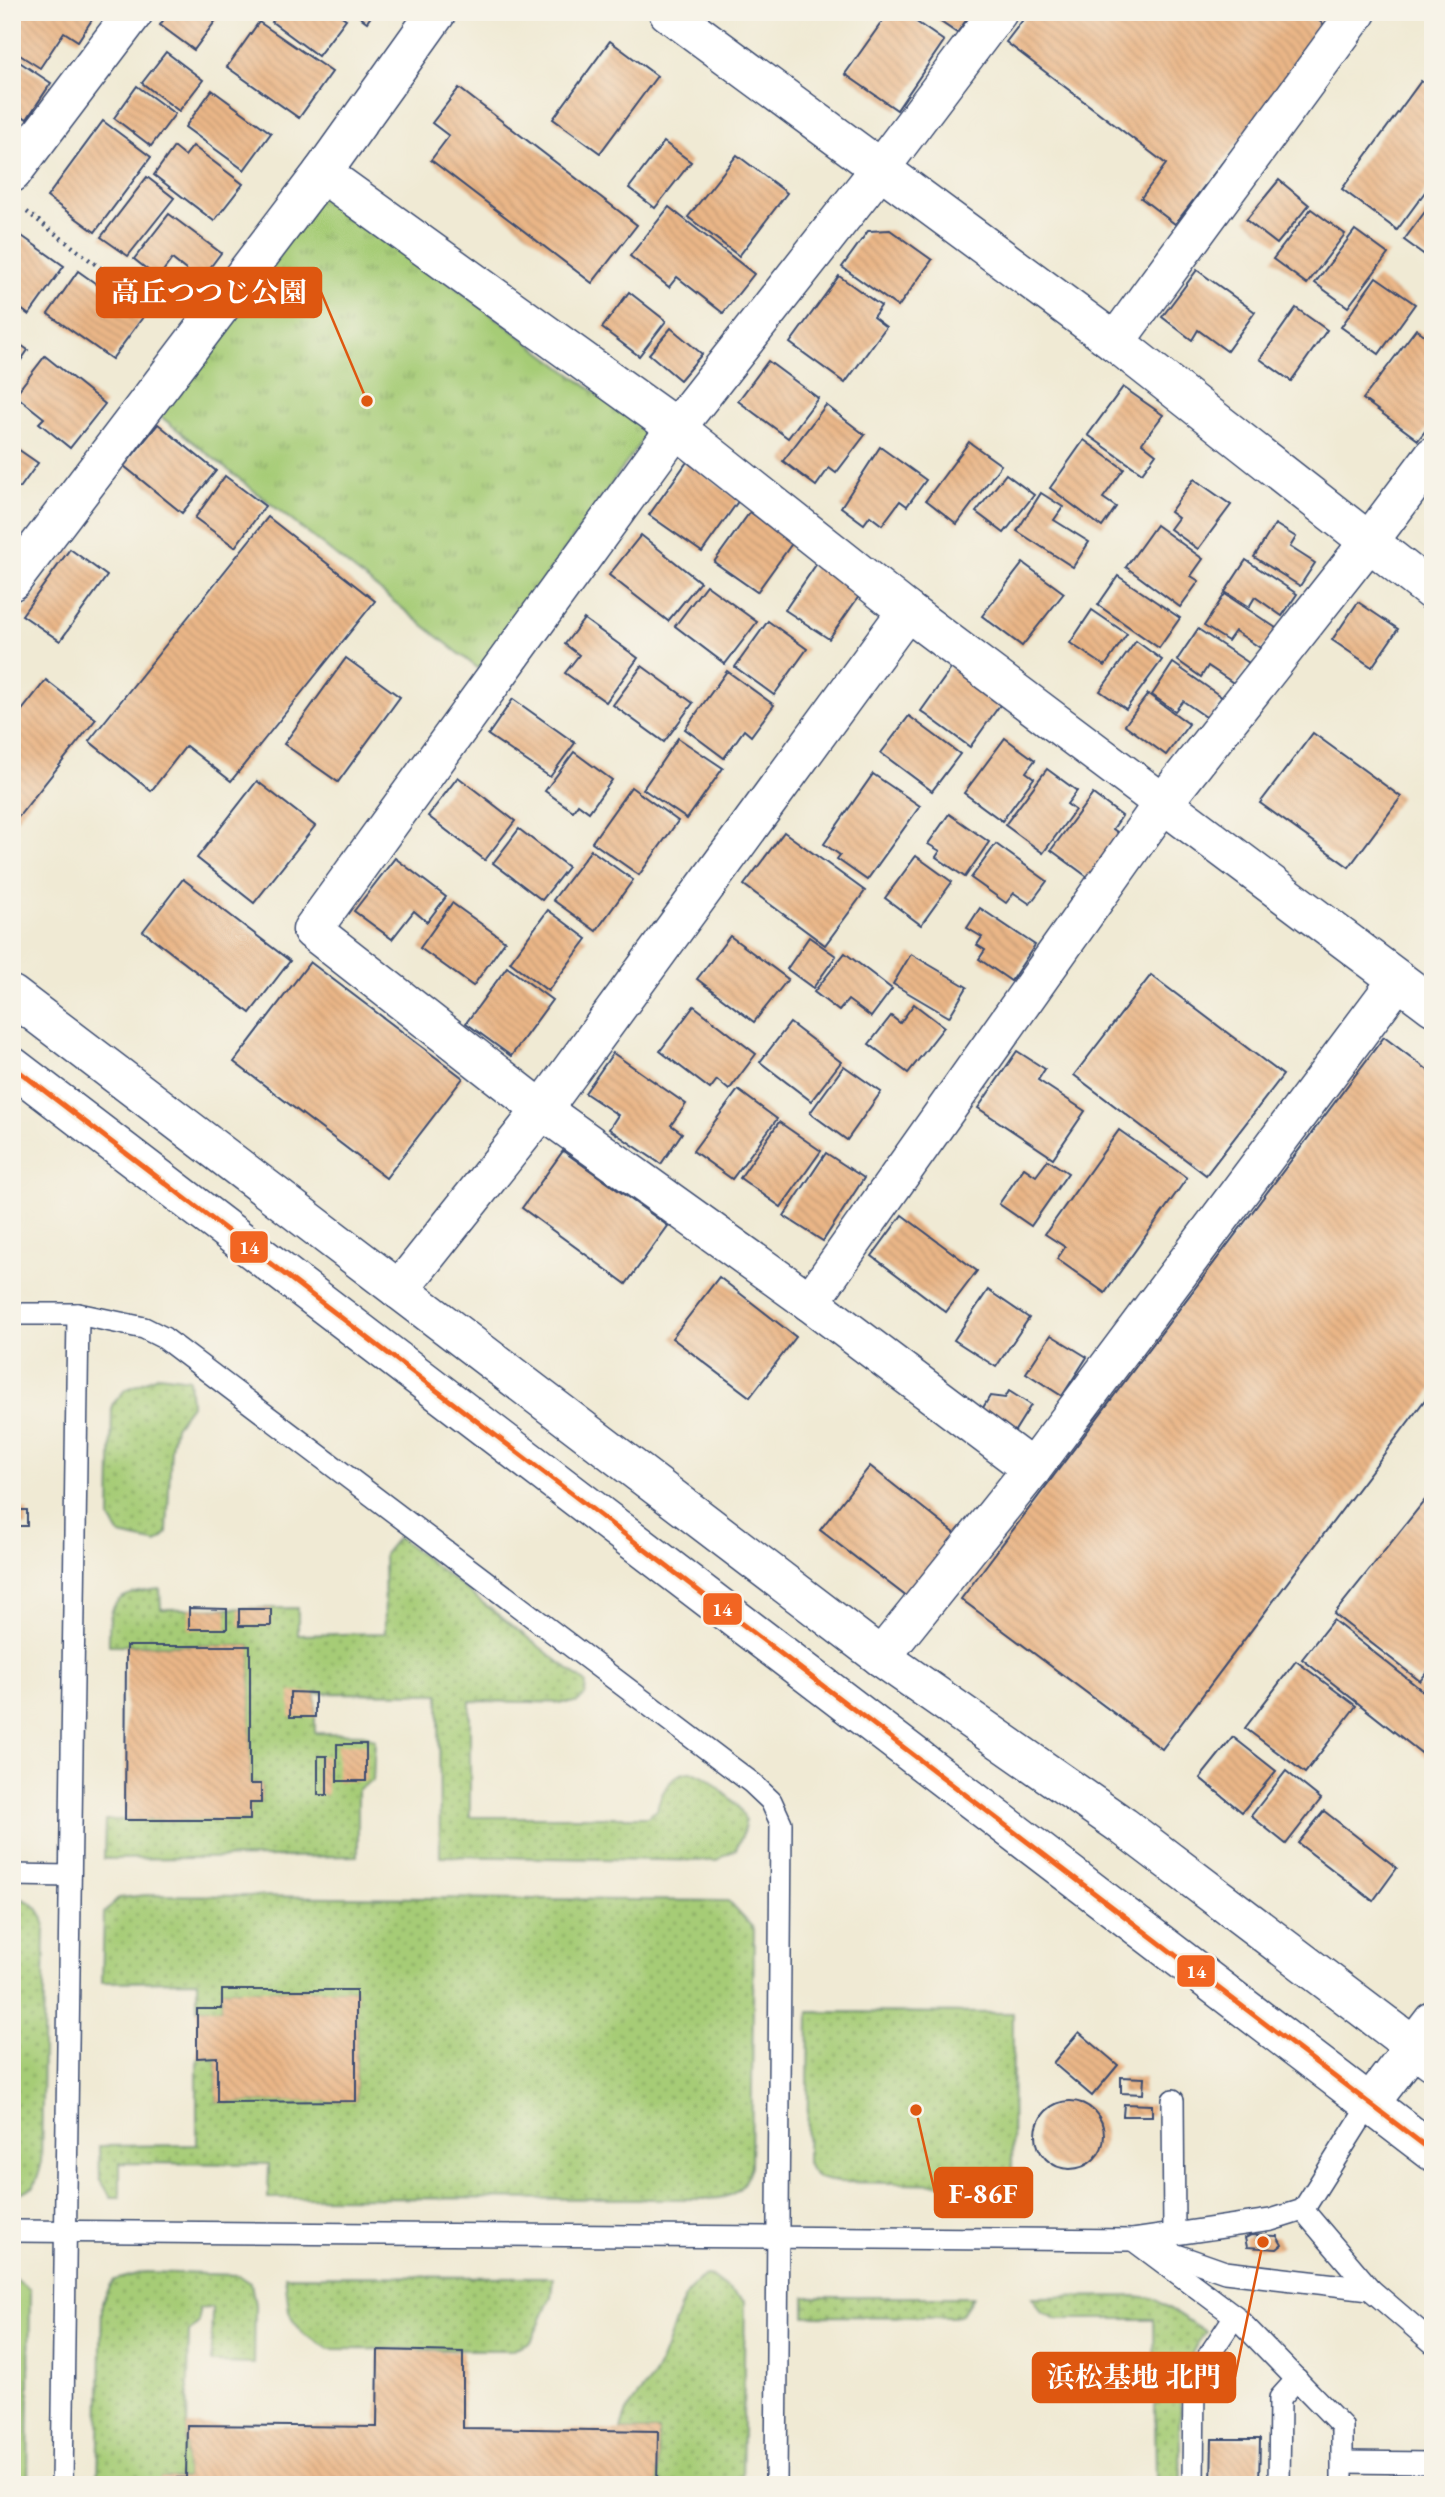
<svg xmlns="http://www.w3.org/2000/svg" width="1445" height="2497" font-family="'EB Garamond','Noto Serif JP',serif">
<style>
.grass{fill:url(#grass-dots);stroke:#607e6a;stroke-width:2}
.park{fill:url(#park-tufts);stroke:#607e6a;stroke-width:2}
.garden{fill:#a6cc76;stroke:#607e6a;stroke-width:2}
.building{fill:url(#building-back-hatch)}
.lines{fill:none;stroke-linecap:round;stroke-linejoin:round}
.service-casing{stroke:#3b4b70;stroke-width:24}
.minor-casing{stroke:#3b4b70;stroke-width:41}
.tertiary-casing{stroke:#3b4b70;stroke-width:41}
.path{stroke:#3b4b70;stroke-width:4.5;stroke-dasharray:2 5;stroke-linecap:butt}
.service{stroke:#fff;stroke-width:21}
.minor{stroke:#fff;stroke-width:38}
.tertiary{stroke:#fff;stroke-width:38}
.bus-1-casing{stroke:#f7f3e8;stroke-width:10}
.bus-1{stroke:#f26522;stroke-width:5}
.leader{fill:none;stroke:#de5710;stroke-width:2.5}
.callout-dot{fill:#de5710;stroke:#f7f3e8;stroke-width:2.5}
.callout{fill:#de5710;stroke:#de5710;stroke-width:2.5}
.callout-label{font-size:28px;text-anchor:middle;font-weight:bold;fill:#fff}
.line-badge{stroke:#f7f3e8;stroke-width:2.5}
.badge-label{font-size:19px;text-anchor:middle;font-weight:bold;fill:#fff}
</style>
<defs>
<pattern id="grass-dots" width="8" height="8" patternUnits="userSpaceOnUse" patternTransform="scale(1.75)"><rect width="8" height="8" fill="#a6cc76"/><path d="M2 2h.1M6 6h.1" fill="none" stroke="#86a664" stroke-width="1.8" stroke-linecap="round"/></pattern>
<pattern id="park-tufts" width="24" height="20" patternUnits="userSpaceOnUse" patternTransform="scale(1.75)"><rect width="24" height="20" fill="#a6cc76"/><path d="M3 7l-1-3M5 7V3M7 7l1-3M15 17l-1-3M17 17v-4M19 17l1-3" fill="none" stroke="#86a664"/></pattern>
<pattern id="building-back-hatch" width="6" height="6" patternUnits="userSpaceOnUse" patternTransform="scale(1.75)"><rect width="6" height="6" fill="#eab687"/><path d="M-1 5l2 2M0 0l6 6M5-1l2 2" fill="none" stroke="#c89d77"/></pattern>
</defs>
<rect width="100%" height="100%" fill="#f7f3e8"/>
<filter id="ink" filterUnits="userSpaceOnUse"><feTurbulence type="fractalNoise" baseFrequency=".0143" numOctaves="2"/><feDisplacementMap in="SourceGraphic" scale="14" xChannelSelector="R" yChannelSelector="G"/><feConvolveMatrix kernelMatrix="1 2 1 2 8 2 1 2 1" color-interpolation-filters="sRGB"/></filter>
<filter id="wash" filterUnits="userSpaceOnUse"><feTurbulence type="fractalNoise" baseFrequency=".00686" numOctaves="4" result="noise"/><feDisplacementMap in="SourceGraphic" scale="28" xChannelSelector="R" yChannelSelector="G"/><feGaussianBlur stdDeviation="1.57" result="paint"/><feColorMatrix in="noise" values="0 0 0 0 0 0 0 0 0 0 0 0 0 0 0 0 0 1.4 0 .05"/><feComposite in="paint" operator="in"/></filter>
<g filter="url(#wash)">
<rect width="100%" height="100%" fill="#f0ead4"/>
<g class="grass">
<path d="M159 1375 189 1379 191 1405 175 1427 171 1447 167 1533 157 1543 120 1535 110 1519 112 1405 125 1390Z"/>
<path d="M398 1537 586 1683 585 1695 576 1703 470 1701V1817H647L657 1810C660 1793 675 1767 696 1773 707 1775 715 1785 723 1792 732 1801 744 1809 745 1823 745 1832 740 1841 736 1849L716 1861 440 1856 439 1694 315 1693V1733L364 1734 375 1740 373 1781 358 1789V1856L104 1859 105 1820H249L250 1803 261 1802V1784H250V1646L109 1645C108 1599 115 1594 160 1589L161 1609 298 1608V1635L385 1633 384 1554Z"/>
<path d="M146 1895 728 1901 754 1929 751 2166C743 2190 735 2198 708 2199L268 2198 269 2164 120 2163V2197H111L100 2179 99 2146 197 2145V2058L217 2057V2102L356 2100V1990H222V2009H197V1981L102 1982 104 1913 119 1898Z"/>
<path d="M12 1896C31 1900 40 1906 45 1926L41 2166 34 2187 12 2196Z"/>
<path d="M809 2012 1013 2013 1012 2185 839 2182C823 2180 813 2179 807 2163Z"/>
<path d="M145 2272 238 2275 251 2283 255 2305 254 2364 211 2363 212 2307 199 2308V2322L189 2332 186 2478H161L160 2485H98L102 2302 114 2280Z"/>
<path d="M285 2276 553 2277 551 2297 531 2342 510 2350 329 2349 302 2333 289 2311Z"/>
<path d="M706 2276 712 2277 745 2302 742 2485 657 2484 658 2431 621 2430C626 2404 641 2395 654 2375 672 2347 676 2289 706 2276Z"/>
<path d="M1135 2296 1153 2298 1206 2332C1170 2372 1181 2435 1181 2485H1156L1154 2319H1056L1042 2312 1033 2297Z"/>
<path d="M805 2297H973L962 2314 953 2317 805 2316Z"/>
</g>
<path class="park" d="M323 188 648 432 480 670 155 412Z"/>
<path class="garden" d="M12 2276 30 2290 28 2485H12Z"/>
<g id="blocks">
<g class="building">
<path d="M12 12H97L78 41 64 32 40 68 12 50Z"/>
<path d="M169 12H222L194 50 160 25Z"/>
<path d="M279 12H336L346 19 318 56 272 22Z"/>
<path d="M353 12H374L367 22Z"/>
<path d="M889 12H902L944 41 897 110 845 74Z"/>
<path d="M926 12H972L957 33Z"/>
<path d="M1029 12H1308L1327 27 1175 224 1141 198 1166 164 1006 42Z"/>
<path d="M259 22 332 72 299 118 227 67Z"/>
<path d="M610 41 657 76 600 153 553 119Z"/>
<path d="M166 52 203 80 179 111 142 83Z"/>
<path d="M12 57 51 83 27 119 12 109Z"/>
<path d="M1421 81 1433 90V181L1397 230 1342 189Z"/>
<path d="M137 86 175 114 151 146 114 118Z"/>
<path d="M459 88 637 225 592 283 431 160 449 136 432 123Z"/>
<path d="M212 90 271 133 244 170 185 127Z"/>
<path d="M103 121 151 157 95 232 47 197Z"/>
<path d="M664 142 691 162 655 208 629 188Z"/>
<path d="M193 146 243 184 214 221 154 175 174 147 185 156Z"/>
<path d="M737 155 787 193 739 256 688 217Z"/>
<path d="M147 177 174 198 128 256 101 237Z"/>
<path d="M1279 180 1309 205 1277 244 1246 220Z"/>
<path d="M1433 201V261L1404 240Z"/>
<path d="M669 207 754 274 723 313 677 277 669 287 630 256Z"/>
<path d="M1311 209 1345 234 1307 284 1273 259Z"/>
<path d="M169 214 221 253 200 281 172 259 158 278 134 259Z"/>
<path d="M12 229 64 266 29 315 12 302Z"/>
<path d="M890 230 932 260 898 307 842 267 868 231Z"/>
<path d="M1355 230 1388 254 1348 307 1315 283Z"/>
<path d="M1197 270 1255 312 1227 351 1198 330 1192 340 1162 317Z"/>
<path d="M78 271 143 317 112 359 48 314Z"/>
<path d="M839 276 881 306 873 317 886 327 845 383 790 343Z"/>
<path d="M1376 277 1415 304 1379 354 1341 327Z"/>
<path d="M629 292 666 321 639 356 602 328Z"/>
<path d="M1296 308 1327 330 1291 381 1260 359Z"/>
<path d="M671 328 702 354 680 380 649 354Z"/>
<path d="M1416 329 1433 341V421L1418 440 1363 399Z"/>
<path d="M12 339 28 350 12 373Z"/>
<path d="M45 356 105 404 70 448 39 423 44 418 15 395Z"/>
<path d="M768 361 818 398 788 438 738 401Z"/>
<path d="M1123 387 1163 415 1142 443 1156 454 1142 473 1088 435Z"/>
<path d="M826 405 865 435 836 473 829 468 816 486 783 461Z"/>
<path d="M158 424 216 471 182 513 124 466Z"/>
<path d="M1084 440 1124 469 1103 498 1116 507 1102 527 1050 488Z"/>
<path d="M969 442 1001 465 957 524 926 500Z"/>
<path d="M12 445 38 463 20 488 12 483Z"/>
<path d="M880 447 926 480 907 506 900 501 882 525 870 516 864 524 841 507Z"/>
<path d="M687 462 739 500 702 552 649 515Z"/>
<path d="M1006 474 1034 495 1004 533 976 512Z"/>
<path d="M225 476 265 506 235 547 195 518Z"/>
<path d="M1194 479 1231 505 1198 549 1170 529 1178 518 1170 512Z"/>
<path d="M1041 493 1063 507 1054 520 1089 542 1073 567 1017 531Z"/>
<path d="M750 512 793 542 757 592 714 562Z"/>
<path d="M268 517 375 601 231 781 186 746 151 791 89 741Z"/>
<path d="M1275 524 1296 537 1290 547 1315 563 1300 586 1254 557Z"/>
<path d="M1156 525 1203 559 1191 576 1199 581 1180 607 1126 567Z"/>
<path d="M641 535 700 582 668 621 609 575Z"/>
<path d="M70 549 107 576 60 641 22 615Z"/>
<path d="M820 559 864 589 829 639 785 610Z"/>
<path d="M1246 560 1297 594 1282 616 1255 597 1249 607 1225 592Z"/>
<path d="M1023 563 1064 593 1022 646 982 616Z"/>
<path d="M1118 576 1180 618 1159 648 1098 605Z"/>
<path d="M706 585 757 622 725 664 675 626Z"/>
<path d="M1225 594 1276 628 1262 649 1235 631 1228 641 1204 626Z"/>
<path d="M1358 602 1398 629 1372 667 1332 640Z"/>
<path d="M1092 610 1127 634 1105 666 1070 643Z"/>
<path d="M584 619 638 658 606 702 565 673 579 655 565 644Z"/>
<path d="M768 621 807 649 774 695 735 667Z"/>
<path d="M1198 629 1249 663 1235 684 1208 666 1201 677 1177 660Z"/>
<path d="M1136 641 1162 660 1126 709 1100 691Z"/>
<path d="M346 658 400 697 338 782 284 744Z"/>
<path d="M1173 663 1223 698 1209 719 1183 701 1175 711 1152 695Z"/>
<path d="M642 666 693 703 664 742 613 705Z"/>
<path d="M953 666 1002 702 970 747 921 711Z"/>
<path d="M727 671 774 705 751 736 744 730 724 758 685 729Z"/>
<path d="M46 680 96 719 12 825V723Z"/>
<path d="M1148 694 1189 724 1166 755 1125 725Z"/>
<path d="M513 699 575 743 550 777 488 735Z"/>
<path d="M909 716 960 754 932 791 881 753Z"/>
<path d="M1313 733 1401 797 1349 867 1260 803Z"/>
<path d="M678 738 723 768 687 819 643 789Z"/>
<path d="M1005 738 1035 760 1026 772 1034 778 1002 821 964 793Z"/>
<path d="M574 752 612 780 589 812 578 804 573 811 545 791Z"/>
<path d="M1047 769 1077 791 1067 804 1075 810 1043 853 1005 825Z"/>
<path d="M873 774 920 806 867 880 837 859 840 855 824 844Z"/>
<path d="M458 777 515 821 485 860 428 816Z"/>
<path d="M257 781 315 826 254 903 197 858Z"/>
<path d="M631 787 678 821 639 875 592 842Z"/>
<path d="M1093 794 1122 816 1113 829 1121 835 1089 878 1051 850Z"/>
<path d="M949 814 989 842 965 877 936 857 940 851 928 844Z"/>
<path d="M519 829 568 867 542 900 493 863Z"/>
<path d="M784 832 865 891 825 945 744 885Z"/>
<path d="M996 844 1047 881 1030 904 1014 893 1006 903 971 878Z"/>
<path d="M591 850 633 880 596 931 553 900Z"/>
<path d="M916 856 952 882 921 925 885 898Z"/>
<path d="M395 858 446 897 427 922 414 911 392 939 354 911Z"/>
<path d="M183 879 290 961 250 1013 143 931Z"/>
<path d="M452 903 505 941 473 986 420 948Z"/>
<path d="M980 908 1035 945 1011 981 979 959 985 950 977 945 982 937 967 928Z"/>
<path d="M548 910 587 939 548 991 510 962Z"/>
<path d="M730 936 788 979 754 1022 697 979Z"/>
<path d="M809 937 836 956 813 988 787 969Z"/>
<path d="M845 953 892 989 871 1017 848 1000 839 1011 814 992Z"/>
<path d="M911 954 967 987 949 1017 893 984Z"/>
<path d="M310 962 463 1078 386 1178 234 1062Z"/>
<path d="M507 967 552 1000 511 1056 466 1023Z"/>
<path d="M1151 975 1283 1075 1206 1175 1074 1075Z"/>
<path d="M914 1004 944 1027 908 1073 869 1044 891 1016 900 1023Z"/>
<path d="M694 1006 756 1054 729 1090 717 1080 710 1089 660 1051Z"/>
<path d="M790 1023 841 1062 811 1101 760 1062Z"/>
<path d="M1384 1037 1433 1074V1389L1162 1749 961 1599Z"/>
<path d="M1017 1051 1045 1069 1038 1080 1085 1111 1053 1158 978 1108Z"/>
<path d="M613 1053 686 1104 671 1125 682 1133 661 1164 609 1129 618 1115 585 1093Z"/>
<path d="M844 1066 881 1092 847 1140 810 1113Z"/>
<path d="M738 1090 777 1119 732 1179 693 1151Z"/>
<path d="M779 1122 821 1151 781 1207 740 1178Z"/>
<path d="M1119 1130 1187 1178 1105 1293 1057 1259 1065 1247 1045 1234Z"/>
<path d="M563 1151 668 1226 626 1284 522 1208Z"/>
<path d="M826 1153 864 1178 823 1241 784 1216Z"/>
<path d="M1048 1160 1068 1173 1031 1226 999 1204 1024 1168 1036 1176Z"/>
<path d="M902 1215 977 1271 946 1312 872 1256Z"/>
<path d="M719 1277 796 1337 750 1397 672 1338Z"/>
<path d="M988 1290 1029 1318 996 1367 954 1340Z"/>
<path d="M1051 1335 1087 1357 1062 1396 1026 1373Z"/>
<path d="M1009 1391 1031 1405 1011 1437 978 1416 990 1396 1005 1398Z"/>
<path d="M870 1466 957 1535 907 1597 820 1530Z"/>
<path d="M1433 1490V1664L1420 1681 1334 1614Z"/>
<rect x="12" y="1510" width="15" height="16"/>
<path d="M189 1608 227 1609V1629H189Z"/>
<rect x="239" y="1609" width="32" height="17"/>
<path d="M1333 1620 1428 1695 1433 1689V1754L1429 1759 1302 1659Z"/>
<path d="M126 1646H250V1784H261V1803H250V1820H125Z"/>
<path d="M1296 1661 1356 1706 1305 1773 1245 1728Z"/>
<path d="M290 1692 315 1693V1717H290Z"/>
<path d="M1233 1737 1276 1771 1242 1812 1200 1778Z"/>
<rect x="337" y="1744" width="29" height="37"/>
<rect x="318" y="1756" width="9" height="39"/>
<path d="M1286 1771 1321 1799 1286 1844 1251 1816Z"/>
<path d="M1324 1811 1397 1868 1373 1901 1298 1843Z"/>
<path d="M222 1990H356V2101L217 2102V2057L197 2058V2009H222Z"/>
<path d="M1079 2032 1118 2065 1092 2096 1053 2063Z"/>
<path d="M1121 2077 1144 2078 1143 2094 1121 2093Z"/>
<circle cx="1070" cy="2135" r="34"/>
<path d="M1124 2104 1152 2105V2116H1123Z"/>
<path d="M1251 2235 1277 2236 1282 2245 1277 2249 1247 2247 1245 2238Z"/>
<path d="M378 2350 463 2352V2428L658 2431 657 2485H160V2478H186L187 2425 377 2427Z"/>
<path d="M1212 2439H1260L1259 2485H1211Z"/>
</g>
</g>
</g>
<g filter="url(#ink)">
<use href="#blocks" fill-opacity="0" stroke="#3b4b70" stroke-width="2"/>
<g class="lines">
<g class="service-casing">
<g id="service">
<path d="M12 1314H78L62 2485"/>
<path d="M78 1314 144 1328 164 1338 752 1783 771 1801 781 1823 776 2485"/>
<path d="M12 1875 70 1876"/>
<path d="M1173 2100 1174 2234"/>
<path d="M1303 2210 1370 2289 1433 2343"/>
<path d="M12 2231 1133 2240 1271 2220 1303 2210 1371 2102"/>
<path d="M1133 2240 1235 2316 1342 2426V2485"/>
<path d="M1151 2246 1225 2272 1370 2289"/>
<path d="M1342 2462 1433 2463"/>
<path d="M1193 2485 1194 2378 1235 2316"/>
<path d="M1279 2485 1280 2398 1297 2379"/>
</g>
</g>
<g class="minor-casing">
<g id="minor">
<path d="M998 12 879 170 676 428 312 930 542 1110 810 1302 1163 803 1368 543 1433 456"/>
<path d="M12 173 134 12"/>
<path d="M322 173 676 428 907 611 1433 1006"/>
<path d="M1115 342 1357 12"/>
<path d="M12 581 322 173 437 12"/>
<path d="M399 1290 542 1110 907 611"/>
<path d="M810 1302 1032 1469"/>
<path d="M881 1657 1032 1469 1398 980"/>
</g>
</g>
<g class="tertiary-casing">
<g id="tertiary">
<path d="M668 12 1115 342 1433 592"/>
<path d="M12 995 881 1657 1123 1826 1433 2061"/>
<path d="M12 1066 1433 2152"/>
<path d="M1371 2102 1433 2021"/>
</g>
</g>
<path class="path" d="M27 212 162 315"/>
<use href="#service" class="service"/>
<use href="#minor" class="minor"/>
<use href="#tertiary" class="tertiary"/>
<g class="bus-1-casing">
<path id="bus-1" d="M12 1066 1433 2152"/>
</g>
<use href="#bus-1" class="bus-1"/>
</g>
</g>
<path class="leader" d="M367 401L321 292M916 2110L935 2193M1263 2242L1235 2377"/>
<g class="callout-dot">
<circle cx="367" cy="401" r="7"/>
<circle cx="916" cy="2110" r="7"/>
<circle cx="1263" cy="2242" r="7"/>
</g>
<g class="callout">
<rect x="97" y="268" width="224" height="49" rx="7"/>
<rect x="935" y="2168" width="97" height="49" rx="7"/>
<rect x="1033" y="2353" width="202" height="49" rx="7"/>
</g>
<g class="callout-label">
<text x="209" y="302">高丘つつじ公園</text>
<text x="983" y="2203">F-86F</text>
<text x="1134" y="2387">浜松基地 北門</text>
</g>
<g class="line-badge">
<rect x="229" y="1230" width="40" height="34" rx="7" fill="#f26522"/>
<rect x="702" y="1592" width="41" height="34" rx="7" fill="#f26522"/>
<rect x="1176" y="1954" width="40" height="34" rx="7" fill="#f26522"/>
</g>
<g class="badge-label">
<text x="249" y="1254">14</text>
<text x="722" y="1616">14</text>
<text x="1196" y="1978">14</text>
</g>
<rect width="1445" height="2497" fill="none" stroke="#f7f3e8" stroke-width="42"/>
</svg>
